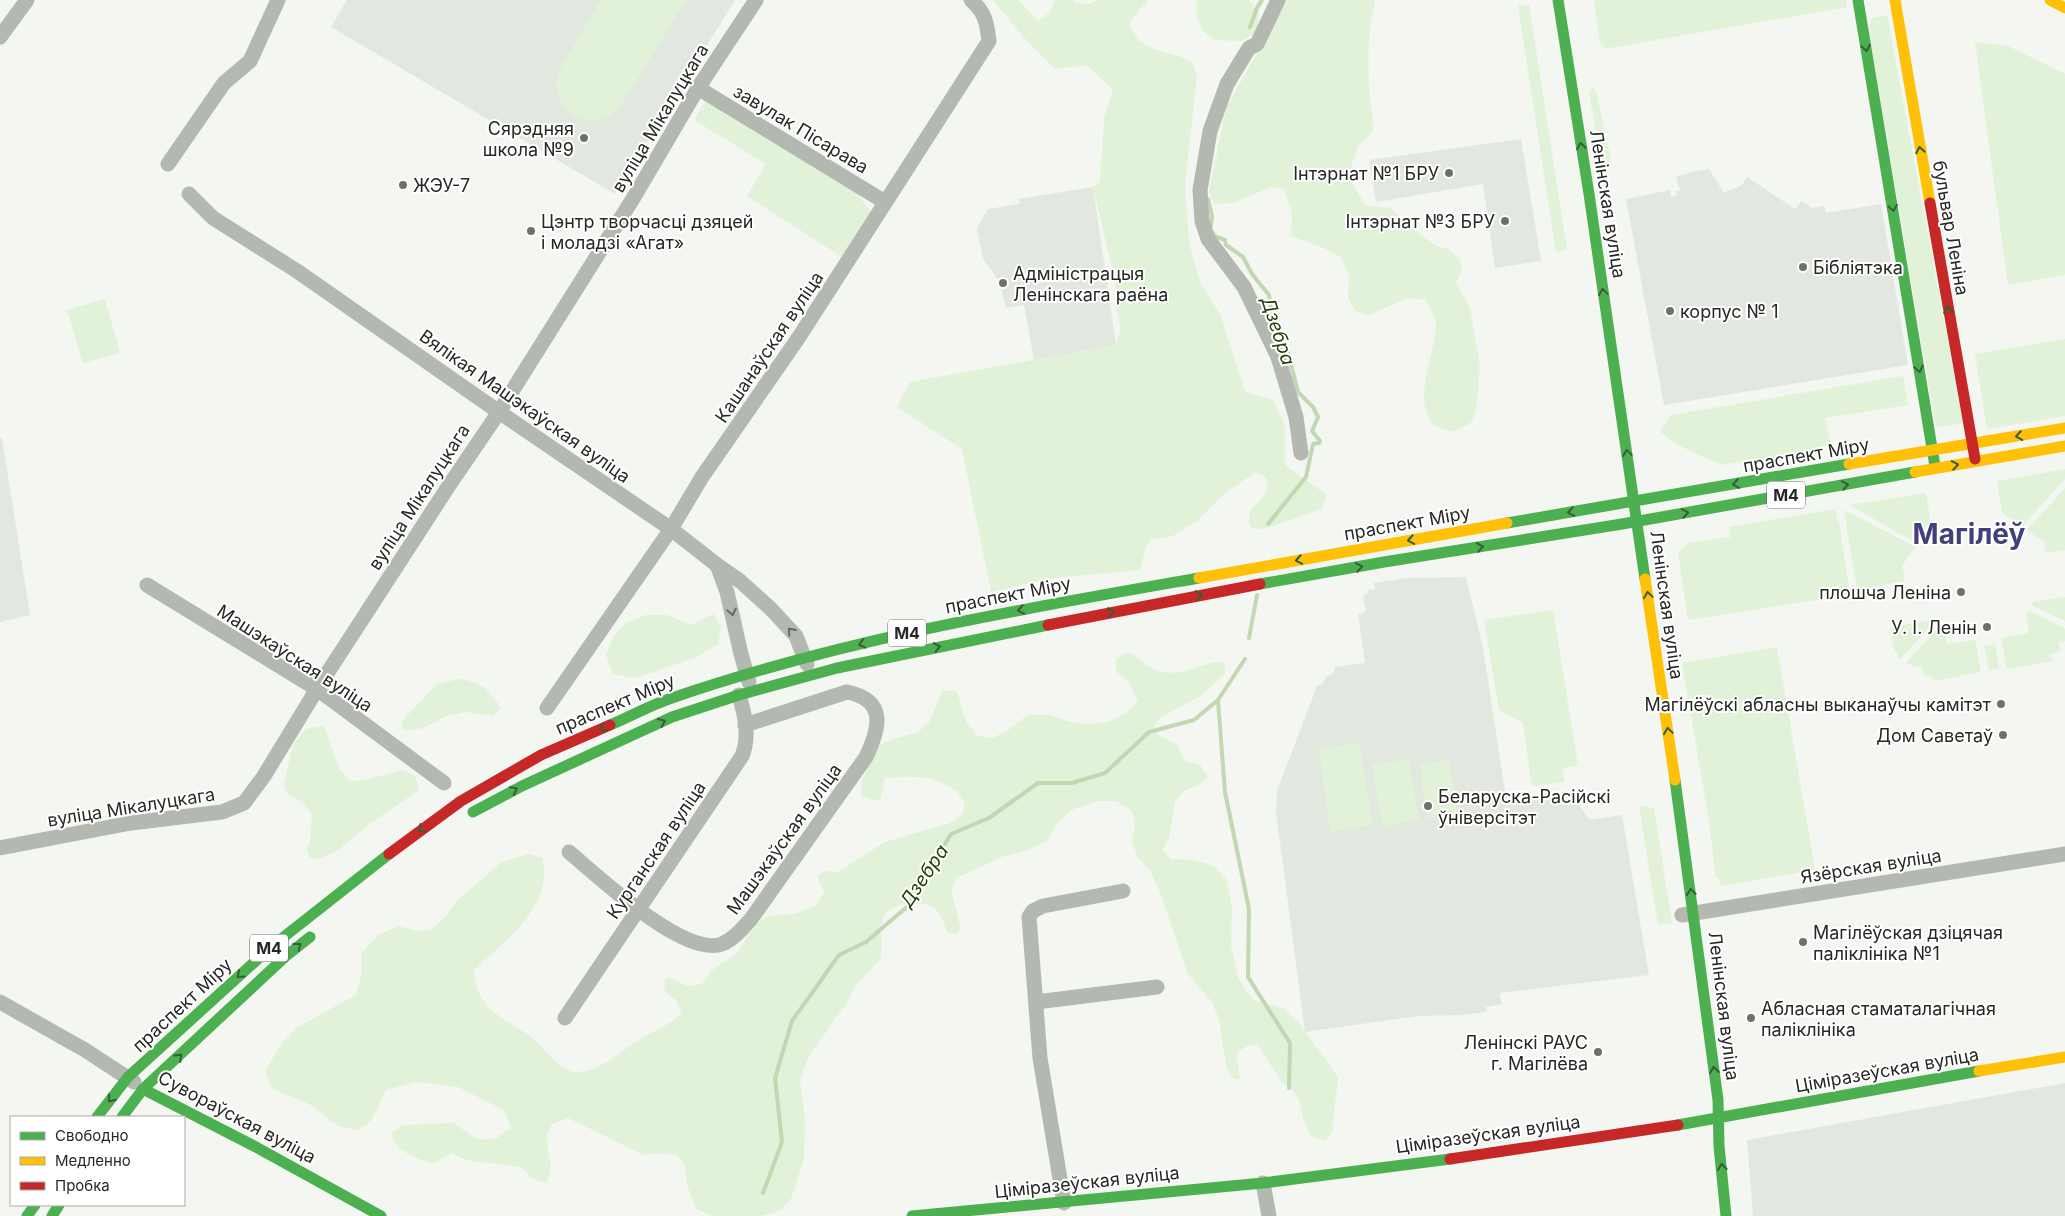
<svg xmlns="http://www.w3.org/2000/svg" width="2065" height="1216" font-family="Inter,sans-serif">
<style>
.built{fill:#e2e8df}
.green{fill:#e1f2d8}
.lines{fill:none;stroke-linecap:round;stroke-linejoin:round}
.stream{stroke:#c1d8b2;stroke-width:4}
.street{stroke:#b3b8b0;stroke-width:15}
.fast{stroke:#4caf50;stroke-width:11}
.slow{stroke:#ffc107;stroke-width:11}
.jam{stroke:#c62828;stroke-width:11}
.oneway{stroke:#365e37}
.oneway2{stroke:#666964}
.poi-dot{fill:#6e706d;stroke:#fff;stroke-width:2}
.labels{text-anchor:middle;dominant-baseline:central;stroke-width:4;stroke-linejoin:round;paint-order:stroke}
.shield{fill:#fff;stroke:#686867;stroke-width:1}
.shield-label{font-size:16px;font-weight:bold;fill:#272826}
.street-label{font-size:18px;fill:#272826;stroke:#fff}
.poi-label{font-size:18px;fill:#272826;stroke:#fff;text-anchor:end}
.water-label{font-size:19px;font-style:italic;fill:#244009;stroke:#fff}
.town-label{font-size:28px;font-weight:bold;fill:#423f7b;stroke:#fff}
</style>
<rect width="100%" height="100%" fill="#f3f6f1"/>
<g class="built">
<path d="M347 0H735L615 194 331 27Z"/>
<path d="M1521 139 1541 261 1495 268 1483 184 1376 202 1369 160Z"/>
<path d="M1709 169 1724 193 1742 185 1747 177 1795 209 1801 201 1812 208 1824 206 1826 213 1881 204 1908 365 1664 405 1626 199 1670 190 1671 197 1677 196 1676 191 1680 190 1676 177 1692 172Z"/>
<path d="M1093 187 1116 345 1034 360 1024 305 1006 308 1000 282 983 259 977 228 988 209 1020 204 1019 199Z"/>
<path d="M0 438H2L30 615 0 622Z"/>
<path d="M1466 577 1483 648 1506 798 1570 794 1590 820 1622 815 1649 975 1500 993 1501 1004 1486 1007V1012L1462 1015 1418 1016 1305 1032 1276 812 1277 791 1317 686 1323 684 1326 676 1333 674 1335 667 1365 663 1358 615 1366 611 1363 595 1368 594 1367 590 1375 589 1374 583 1408 578Z"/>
<path d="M2065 1083V1216H1753L1747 1140Z"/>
</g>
<g class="green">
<path d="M601 0H686L619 109C589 136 548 112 558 72Z"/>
<path d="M993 0H1018L1038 21 1050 12 1055 0H1074L1075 3 1088 4 1099 0H1149L1138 11 1129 24C1140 54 1168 49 1192 62L1197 76 1185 185 1189 242 1200 283 1220 314 1245 392 1273 400 1285 425V465L1327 495 1321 509 1264 529 1251 528 1249 520 1251 509C1262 500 1268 494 1267 479L1256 472 1225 493 1197 521 1173 536 1150 540 1146 547 1140 570 1054 578 991 592 962 449 897 407 910 382 1116 345 1121 329 1116 308 1115 281 1093 187 1100 182 1104 119 1113 90 1087 65 1055 69 1027 41Z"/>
<path d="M1197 0H1249L1259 14 1257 31 1242 41 1214 40 1203 31 1197 16Z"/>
<path d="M1282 0H1375C1368 30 1367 66 1370 97 1371 109 1374 119 1373 131L1358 146 1352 164 1351 182 1366 206 1391 208 1402 220 1436 246 1449 249 1460 261 1462 269 1456 283 1470 308 1480 367 1476 409 1472 422 1454 432C1449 430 1440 429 1436 426 1409 400 1436 356 1436 325 1436 317 1429 308 1426 300L1408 298 1368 315 1356 311 1348 298 1349 276 1342 258 1324 248 1291 236 1292 213 1284 189 1271 187 1234 203 1214 204 1209 192 1226 108 1267 35Z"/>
<path d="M1594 0H1846L1847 7 1604 49 1603 44H1600Z"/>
<path d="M1529 4 1567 250 1556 252 1518 6Z"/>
<path d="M1887 15 1963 423 1936 428 1868 27 1872 18Z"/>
<path d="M1975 42 2008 46 2065 74V275L2008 285Z"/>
<path d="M1592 88 1596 91 1611 160 1609 166 1605 167 1602 165 1589 93Z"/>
<path d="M707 98 853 188 870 211V214L842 257 747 196 766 164 694 120Z"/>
<path d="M105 299 120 353 83 363 67 310Z"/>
<path d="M2065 339V416L1987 429 1975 354Z"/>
<path d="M1903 376 1908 405 1825 418 1830 443 1814 451 1721 465 1678 445 1660 432 1671 415Z"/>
<path d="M2065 469V479L2022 526 2002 513 1997 481Z"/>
<path d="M2065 488V550L2046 553 2044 542 2027 530Z"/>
<path d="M1926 493 1931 526 1918 544 1849 505Z"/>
<path d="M1835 509 1838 523 1839 520 1850 595 1688 620 1678 552 1689 543 1731 537 1729 527Z"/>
<path d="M1844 510 1916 547 1902 565 1905 581 1857 590Z"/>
<path d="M2065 597V621L2033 606 2032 602Z"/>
<path d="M1553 610 1578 765 1563 768 1564 782 1532 786 1523 723 1499 710 1484 620Z"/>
<path d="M2030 611 2065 629V641L2059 642 2060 652 2051 654 2052 661 2007 669 2001 638 2029 633 2026 612Z"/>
<path d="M713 614 721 626 718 644 697 657 635 678 613 674 606 655 613 637 626 623 646 615H667L692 625Z"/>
<path d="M1934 620 1935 622 1900 659 1894 649 1890 627Z"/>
<path d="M1944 626 1947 644 1975 640 1981 672 1933 681 1931 675 1924 676 1922 667H1916L1906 663 1939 627Z"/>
<path d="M1995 644 1999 668 1989 670 1984 646Z"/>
<path d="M1777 647 1815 870 1720 886 1719 878H1716L1709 821 1682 663Z"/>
<path d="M1127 652C1137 656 1146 666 1156 670 1182 680 1205 659 1225 662V674L1199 697 1161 717 1154 725 1158 734 1177 745 1185 761 1200 765 1208 776 1202 783 1184 791 1175 802 1169 838 1162 850 1171 859 1192 860 1212 865 1226 879 1232 908 1231 945 1239 980 1253 1000 1283 1008 1300 1024 1338 1077 1332 1133 1326 1141 1311 1136 1304 1121 1299 1099 1292 1089 1281 1081 1257 1044 1247 1046 1236 1053 1240 1079 1232 1078 1226 1065 1219 1019 1212 1002 1188 974 1160 892 1150 870 1138 858 1132 841 1135 824 1132 811 1117 801H1098L1071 810 1056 825 1046 842 1025 851 1001 857 957 878 951 889 961 930 956 934 947 932C944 923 940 910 931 906 917 900 888 903 883 919 880 927 882 949 881 958L857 984 847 1002 809 1056 800 1079 805 1120 804 1159 791 1199 780 1211 761 1216H713L696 1209 688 1188 684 1163 676 1155 658 1153 644 1155 568 1118 552 1124C550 1129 546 1134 547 1139 547 1157 555 1165 546 1183L533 1179 521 1167 466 1160 451 1153 433 1164C417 1158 394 1152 392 1133L402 1125 453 1123 479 1140 497 1138 511 1127 504 1110 458 1087 416 1082 386 1090 371 1121 357 1130 338 1126 311 1105 273 1089 265 1071 282 1043 298 1027 356 995 361 977 362 953 377 936 398 926 419 931 431 930 444 918 458 900 502 862 528 854 542 858C543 864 545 872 544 878 539 918 501 944 474 970 473 981 479 995 486 1005 494 1015 521 1029 533 1038 543 1047 562 1073 576 1072 603 1071 618 1052 639 1040 654 1031 668 1025 682 1014L676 1000 665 992 664 981 669 977 687 986 702 984 711 971 738 952 755 925 767 916 794 914 815 906 825 892 820 884 818 875 825 871 838 872 885 842 950 823 962 815 965 804C962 799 958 792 953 789 934 774 908 776 885 778L880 800 870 799 861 795 862 781 872 757 880 745 896 738 917 733 930 721 942 691H957L966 722 978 736 993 738 1008 730 1028 715C1034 715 1041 715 1048 715 1055 716 1063 720 1071 722 1098 728 1120 722 1138 701L1129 683 1116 671V660Z"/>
<path d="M459 679C482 682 488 689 501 708L493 716 465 712 446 716 423 728 406 731 401 726 404 719 437 684Z"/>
<path d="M324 726 339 769 350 781 364 780 403 770 415 776 419 790 371 823 338 850 320 859 310 858 307 849 310 840 312 814 302 802 287 793 284 784 293 745 306 729Z"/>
<path d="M1360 743 1372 825 1330 832 1319 749Z"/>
<path d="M1409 759 1419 820 1382 826 1372 765Z"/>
<path d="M1449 760 1457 814 1427 818 1420 764Z"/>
<path d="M1639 806 1654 808 1672 923 1658 925Z"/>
</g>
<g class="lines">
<g class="stream">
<path d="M1250 27 1257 8 1262 0"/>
<path d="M1208 199 1212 216 1211 226"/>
<path d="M1213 233 1214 236 1225 240 1226 245 1243 257 1252 274 1269 295 1271 310 1286 344 1298 392 1313 407 1318 417 1312 431 1320 441 1319 443 1313 444 1306 477 1268 524"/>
<path d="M1249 638 1257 595"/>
<path d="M1218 700 1225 792 1249 909 1248 977 1290 1043 1289 1088"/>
<path d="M763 1193 782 1142 775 1078 792 1021 839 955 866 942 908 906 951 834 989 818 1038 783H1072L1105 773 1149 732 1194 720 1218 700 1245 659"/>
</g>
<g class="street">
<path d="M1278 0 1257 44 1249 48 1227 84 1210 131 1200 190 1202 221 1208 239 1244 287 1278 357 1296 417 1301 453"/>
<path d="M0 37 27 0"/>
<path d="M698 88 885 202"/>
<path d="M168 164 224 83 250 61 278 0"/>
<path d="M189 194 213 218 297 271 499 412 671 529 717 565 740 581 771 609 796 636 807 664"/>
<path d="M717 565 727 592 741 654 749 682"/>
<path d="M147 585 317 689 444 783"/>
<path d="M547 708 671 529 702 477 799 337 989 41C987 23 985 12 971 0"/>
<path d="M0 848 131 823 222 812 244 803 264 776 317 689 448 487 499 412 634 197 698 88 756 0"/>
<path d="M569 852C598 876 684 958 722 944 734 939 743 928 751 919L866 757C880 728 887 700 847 692L745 725"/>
<path d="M1682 915 2065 854"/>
<path d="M0 1002 85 1050 134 1082"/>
<path d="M1036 1002 1157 987"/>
<path d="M565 1018 742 756C750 736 745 715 739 695"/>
<path d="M1263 1183 1269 1216"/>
<path d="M1064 1203 1040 1058 1029 917 1033 911 1043 906 1123 891"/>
</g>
<g class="fast">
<path d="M1558 0 1589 194 1645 579"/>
<path d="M1858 0 1935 466"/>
<path d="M1507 523 1849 464"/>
<path d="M1260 584 1384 562 1622 524 1915 472"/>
<path d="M610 725C631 716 651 705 672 698 843 639 1022 609 1199 578"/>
<path d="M1675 780 1718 1100 1719 1146 1726 1216"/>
<path d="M473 812 522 786 672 717 739 695 837 668 1048 625"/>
<path d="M143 1089 256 1147 381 1216"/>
<path d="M97 1117 128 1077 271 947 389 854"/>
<path d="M122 1117 143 1089 286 956 310 937"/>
<path d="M1678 1125 1979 1071"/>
<path d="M27 1216 35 1205"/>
<path d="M52 1216 59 1205"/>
<path d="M912 1216 1263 1183 1450 1159"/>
</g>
<g class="slow">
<path d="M1895 0 1930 203"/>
<path d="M2050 0 2065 8"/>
<path d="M1849 464 2065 428"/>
<path d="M1915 472 2065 446"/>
<path d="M1199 578 1507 523"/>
<path d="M1645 579 1675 780"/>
<path d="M1979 1071 2065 1057"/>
</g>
<g class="jam">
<path d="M1930 203 1975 459"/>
<path d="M1048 625 1260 584"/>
<path d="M389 854 461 801 541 755 610 725"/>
<path d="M1450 1159 1678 1125"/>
</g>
</g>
<defs><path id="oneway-chevron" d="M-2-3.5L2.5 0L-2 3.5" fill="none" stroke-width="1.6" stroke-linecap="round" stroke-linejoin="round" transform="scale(1.25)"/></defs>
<g class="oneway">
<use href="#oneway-chevron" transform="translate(1866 48) rotate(80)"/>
<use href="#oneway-chevron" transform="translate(1581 146) rotate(-99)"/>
<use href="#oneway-chevron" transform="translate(1920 150) rotate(-100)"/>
<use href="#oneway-chevron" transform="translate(1893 208) rotate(80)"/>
<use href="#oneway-chevron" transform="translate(1603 292) rotate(-98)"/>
<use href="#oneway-chevron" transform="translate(1948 310) rotate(-100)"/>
<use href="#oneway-chevron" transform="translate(1919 369) rotate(80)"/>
<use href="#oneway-chevron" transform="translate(2019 436) rotate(171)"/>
<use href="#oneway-chevron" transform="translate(1627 453) rotate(-98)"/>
<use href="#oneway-chevron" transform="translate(1955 465) rotate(-10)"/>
<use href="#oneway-chevron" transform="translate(1736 484) rotate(171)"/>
<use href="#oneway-chevron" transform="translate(1845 485) rotate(-10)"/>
<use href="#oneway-chevron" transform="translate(1571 512) rotate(170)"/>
<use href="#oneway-chevron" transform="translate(1685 513) rotate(-10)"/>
<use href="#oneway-chevron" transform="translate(1411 540) rotate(170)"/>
<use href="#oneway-chevron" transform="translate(1480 547) rotate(-9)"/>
<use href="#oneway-chevron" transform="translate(1299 560) rotate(170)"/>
<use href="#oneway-chevron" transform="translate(1359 567) rotate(-10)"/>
<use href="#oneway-chevron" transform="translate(1199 595) rotate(-10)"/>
<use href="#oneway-chevron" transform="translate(1648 595) rotate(-98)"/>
<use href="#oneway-chevron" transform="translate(1021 610) rotate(169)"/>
<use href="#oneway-chevron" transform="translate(1111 612) rotate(-11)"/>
<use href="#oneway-chevron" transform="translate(862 644) rotate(166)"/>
<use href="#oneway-chevron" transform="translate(937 647) rotate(-12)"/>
<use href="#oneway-chevron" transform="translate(662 722) rotate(-25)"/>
<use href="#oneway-chevron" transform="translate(603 728) rotate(156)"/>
<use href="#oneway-chevron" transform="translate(1668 731) rotate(-98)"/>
<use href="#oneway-chevron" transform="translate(514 790) rotate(-27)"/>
<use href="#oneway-chevron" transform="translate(421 829) rotate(144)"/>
<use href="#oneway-chevron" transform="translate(1691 892) rotate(-98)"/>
<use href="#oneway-chevron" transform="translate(298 946) rotate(-38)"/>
<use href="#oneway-chevron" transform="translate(240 975) rotate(138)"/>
<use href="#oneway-chevron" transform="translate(179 1057) rotate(-43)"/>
<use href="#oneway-chevron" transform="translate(1714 1070) rotate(-97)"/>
<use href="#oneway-chevron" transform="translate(111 1099) rotate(128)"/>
<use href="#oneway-chevron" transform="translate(1722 1167) rotate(-96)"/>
</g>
<g class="oneway2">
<use href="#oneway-chevron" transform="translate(732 612) rotate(78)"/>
<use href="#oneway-chevron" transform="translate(791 631) rotate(-131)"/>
</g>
<g class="poi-dot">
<circle cx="584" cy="138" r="5"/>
<circle cx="1449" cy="173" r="5"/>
<circle cx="403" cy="185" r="5"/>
<circle cx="1505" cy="221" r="5"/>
<circle cx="531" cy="231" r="5"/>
<circle cx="1803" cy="267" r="5"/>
<circle cx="1003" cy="283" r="5"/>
<circle cx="1670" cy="311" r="5"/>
<circle cx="1961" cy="592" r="5"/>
<circle cx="1987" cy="627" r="5"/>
<circle cx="2001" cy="704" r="5"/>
<circle cx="2003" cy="735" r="5"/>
<circle cx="1428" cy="806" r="5"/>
<circle cx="1803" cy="942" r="5"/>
<circle cx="1751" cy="1018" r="5"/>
<circle cx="1598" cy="1052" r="5"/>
</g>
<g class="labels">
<g class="shield">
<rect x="1767" y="481.5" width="38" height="27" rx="4"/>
<rect x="888" y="619.5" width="38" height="27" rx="4"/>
<rect x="250" y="934.5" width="38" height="27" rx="4"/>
</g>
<g class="shield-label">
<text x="1786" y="495">М4</text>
<text x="907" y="633">М4</text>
<text x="269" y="948">М4</text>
</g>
<g class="street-label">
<text transform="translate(660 118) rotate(-59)">вуліца Мікалуцкага</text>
<text transform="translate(801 129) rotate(31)">завулак Пісарава</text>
<text transform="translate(1608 204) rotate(81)">Ленінская вуліца</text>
<text transform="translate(1951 228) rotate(80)">бульвар Леніна</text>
<text transform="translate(769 347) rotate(-56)">Кашанаўская вуліца</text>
<text transform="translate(525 406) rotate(35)">Вялікая Машэкаўская вуліца</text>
<text transform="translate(1806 455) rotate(-10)">праспект Міру</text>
<text transform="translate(419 497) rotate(-57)">вуліца Мікалуцкага</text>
<text transform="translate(1407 523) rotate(-10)">праспект Міру</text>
<text transform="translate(1008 595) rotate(-11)">праспект Міру</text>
<text transform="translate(1667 605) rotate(82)">Ленінская вуліца</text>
<text transform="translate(295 658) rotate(33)">Машэкаўская вуліца</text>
<text transform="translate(615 704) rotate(-23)">праспект Міру</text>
<text transform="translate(131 807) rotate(-9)">вуліца Мікалуцкага</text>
<text transform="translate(784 839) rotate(-54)">Машэкаўская вуліца</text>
<text transform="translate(656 850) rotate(-56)">Курганская вуліца</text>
<text transform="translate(1871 866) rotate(-9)">Язёрская вуліца</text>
<text transform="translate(182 1005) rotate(-43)">праспект Міру</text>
<text transform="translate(1724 1006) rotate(83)">Ленінская вуліца</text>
<text transform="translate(1887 1070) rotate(-10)">Ціміразеўская вуліца</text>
<text transform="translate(237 1117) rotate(28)">Сувораўская вуліца</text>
<text transform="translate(1488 1134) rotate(-8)">Ціміразеўская вуліца</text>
<text transform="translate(1087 1182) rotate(-6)">Ціміразеўская вуліца</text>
</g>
<g class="poi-label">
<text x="574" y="128">Сярэдняя<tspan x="574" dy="21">школа №9</tspan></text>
<text x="1439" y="173">Інтэрнат №1 БРУ</text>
<text x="413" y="185" text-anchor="start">ЖЭУ-7</text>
<text x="541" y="221" text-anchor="start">Цэнтр творчасці дзяцей<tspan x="541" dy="21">і моладзі «Агат»</tspan></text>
<text x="1495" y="221">Інтэрнат №3 БРУ</text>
<text x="1813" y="267" text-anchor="start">Бібліятэка</text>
<text x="1013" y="273" text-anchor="start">Адміністрацыя<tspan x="1013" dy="21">Ленінскага раёна</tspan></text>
<text x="1680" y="311" text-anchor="start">корпус № 1</text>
<text x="1951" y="592">плошча Леніна</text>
<text x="1977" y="627">У. І. Ленін</text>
<text x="1991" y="704">Магілёўскі абласны выканаўчы камітэт</text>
<text x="1993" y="735">Дом Саветаў</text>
<text x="1438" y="796" text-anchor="start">Беларуска-Расійскі<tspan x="1438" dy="21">ўніверсітэт</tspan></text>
<text x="1813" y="932" text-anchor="start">Магілёўская дзіцячая<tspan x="1813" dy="21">паліклініка №1</tspan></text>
<text x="1761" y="1008" text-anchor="start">Абласная стаматалагічная<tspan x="1761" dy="21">паліклініка</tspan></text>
<text x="1588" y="1042">Ленінскі РАУС<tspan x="1588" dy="21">г. Магілёва</tspan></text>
</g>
<g class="water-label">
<text transform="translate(1278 331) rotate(72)">Дзебра</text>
<text transform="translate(924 876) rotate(-56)">Дзебра</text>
</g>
<g class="town-label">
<text x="1969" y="534">Магілёў</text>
</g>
</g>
<rect x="10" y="1116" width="175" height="90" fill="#ffffff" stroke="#a9a9a8"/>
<rect x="20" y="1132" width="25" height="8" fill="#4caf50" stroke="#a9a9a8"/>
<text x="55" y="1141" font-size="15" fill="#272826">Свободно</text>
<rect x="20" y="1157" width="25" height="8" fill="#ffc107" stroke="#a9a9a8"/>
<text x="55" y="1166" font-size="15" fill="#272826">Медленно</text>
<rect x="20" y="1182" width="25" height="8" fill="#c62828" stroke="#a9a9a8"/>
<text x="55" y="1191" font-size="15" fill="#272826">Пробка</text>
</svg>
